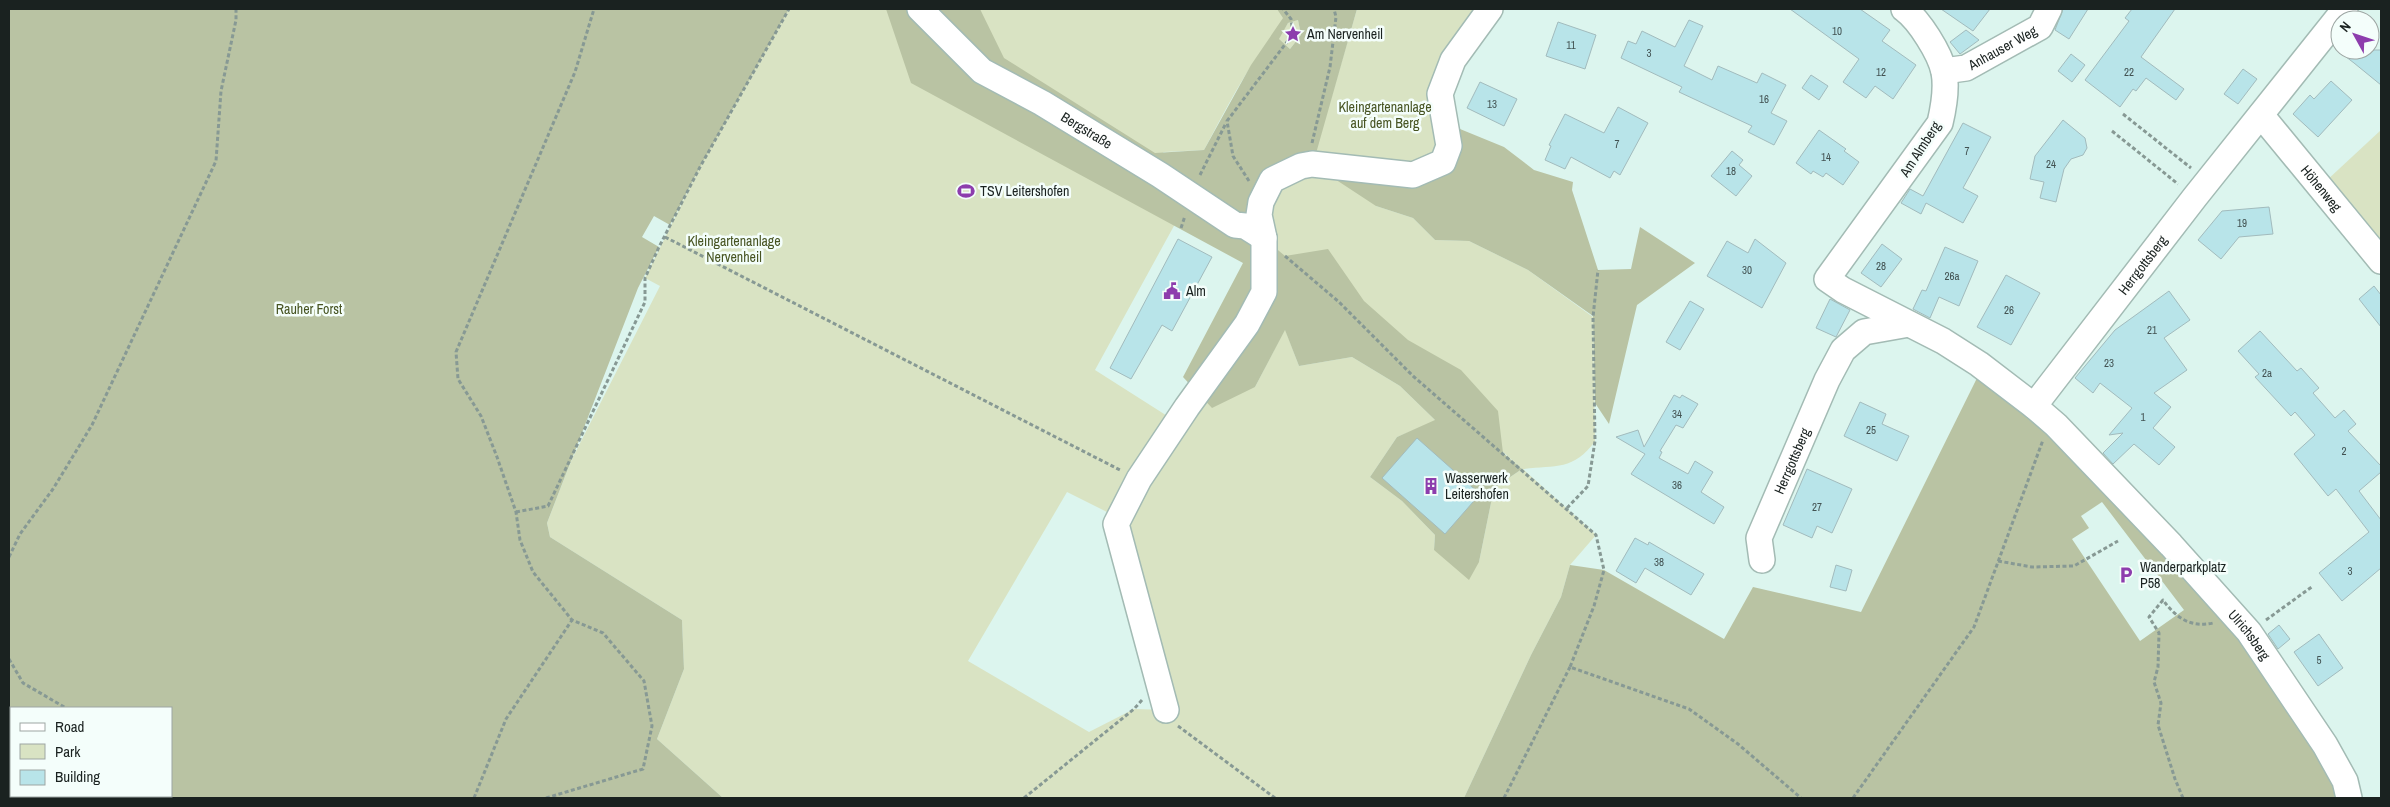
<svg xmlns="http://www.w3.org/2000/svg" width="2390" height="807" font-family="'Archivo Narrow',sans-serif">
<style>
.green{fill:#d9e3c3}
.forest{fill:#b9c3a3;fill-rule:evenodd}
.building{fill:#b8e4e9;stroke:#a2bbbd}
.lines{fill:none;stroke-linecap:round;stroke-linejoin:round}
.minor-casing{stroke:#a3bbb4;stroke-width:28}
.path{stroke:#879994;stroke-width:3;stroke-dasharray:4 2.5;stroke-linecap:butt}
.minor{stroke:#fff;stroke-width:25}
.labels{text-anchor:middle;dominant-baseline:central;stroke-width:5;stroke-linejoin:round;paint-order:stroke}
.number-label{font-size:11px;fill:#425252}
.poi-label{font-size:14px;fill:#1a2220;stroke:#f4fefb;text-anchor:start}
.street-label{font-size:14px;fill:#1a2220;stroke:#f4fefb}
.park-label{font-size:14px;fill:#475422;stroke:#f4fefb}
</style>
<rect width="100%" height="100%" fill="#dcf5ee"/>
<g class="green">
<path d="M789 9H1280L1288 17C1252 57 1229 103 1204 150L1164 152 1159 156 1175 224 1095 370 1172 419 1109 513 1067 492 968 661 1089 732 1134 709 1166 710 1116 524 1197 393 1255 387 1285 329 1299 366 1352 357 1400 386 1436 421 1397 437 1370 477 1402 501 1435 535 1434 550 1479 562 1494 488 1522 469 1264 238 1261 202 1312 164 1357 9H1490L1453 60 1449 146 1376 206 1413 218 1435 240 1469 241 1528 270 1593 317 1595 441C1574 471 1555 465 1523 469L1596 535 1570 565 1561 597 1531 655 1464 798H723L657 739 684 669 682 620 550 537 547 523 572 459 660 286 645 278 700 167Z"/>
<path d="M1298 20 1301 35 1290 49 1278 39 1288 23Z"/>
<path d="M2381 130V254L2325 182Z"/>
</g>
<g class="forest">
<path d="M9 9H789L700 167 670 225 654 216 642 237 659 247 638 288 547 523 550 537 682 620 684 669 657 739 723 798H9ZM171 708V796H11V708Z"/>
<path d="M886 9H980L1004 58 1155 153 1204 150 1251 65 1283 18 1277 9H1357L1313 164 1443 162 1444 120 1460 129 1504 147 1534 170 1573 182 1572 190 1598 270 1631 269 1640 227 1695 263 1637 305 1609 424 1595 403 1593 316 1528 270 1469 241 1435 240 1413 218 1376 206 1312 164 1272 180 1264 238 1285 256 1328 249 1364 301 1408 340 1461 370 1498 411 1503 453 1522 469 1494 488 1479 562 1469 580 1434 550 1435 535 1402 501 1370 477 1397 437 1435 420 1400 386 1352 357 1299 366 1285 330 1255 387 1212 408 1183 377 1243 263 911 83ZM1298 20 1301 35 1290 49 1279 39 1288 23Z"/>
<path d="M1979 374 2027 411 2242 637 2338 785 2339 798H1464L1531 655 1561 597 1570 565 1604 570 1724 639 1753 587 1861 612ZM2102 502 2184 610 2140 641 2072 539 2089 528 2081 516Z"/>
</g>
<g class="building">
<path d="M1790 9H1860L1890 30 1882 41 1916 65 1893 99 1875 86 1866 98 1843 82 1859 59Z"/>
<path d="M1941 9H1990L1973 31Z"/>
<path d="M2063 9H2088L2069 39 2055 30Z"/>
<path d="M2132 9H2175L2141 57 2184 89 2176 100 2146 78 2136 91 2133 89 2120 107 2085 80 2129 21 2125 18Z"/>
<path d="M1689 20 1703 26 1684 66 1712 80 1718 66 1757 83 1762 73 1786 85 1771 113 1787 121 1774 145 1748 132 1752 126 1679 92 1682 87 1621 58 1628 41 1636 44 1642 31 1675 47Z"/>
<path d="M1558 22 1596 35 1585 69 1546 56Z"/>
<path d="M1966 30 1979 40 1960 54 1950 42Z"/>
<path d="M2337 50H2381V85L2354 63Z"/>
<path d="M2071 54 2085 65 2072 82 2058 71Z"/>
<path d="M2243 69 2257 79 2238 104 2224 94Z"/>
<path d="M1811 75 1828 86 1819 100 1802 88Z"/>
<path d="M2331 81 2352 100 2318 137 2293 114 2310 95 2314 99Z"/>
<path d="M1480 82 1517 99 1504 126 1467 108Z"/>
<path d="M1618 107 1648 123 1620 175 1614 171 1610 178 1571 157 1565 169 1545 160 1551 146 1549 145 1565 114 1604 133Z"/>
<path d="M2063 120 2085 138 2087 148 2083 155 2071 159 2064 169 2056 202 2040 198 2044 182 2030 179 2035 156Z"/>
<path d="M1963 123 1991 137 1963 188 1978 196 1963 223 1926 203 1921 214 1901 203 1910 189 1923 196Z"/>
<path d="M1819 130 1846 149 1844 151 1859 162 1843 185 1826 173 1823 177 1813 171 1811 174 1796 163Z"/>
<path d="M1732 151 1743 160 1739 165 1752 176 1736 196 1711 176Z"/>
<path d="M2269 207 2273 234 2239 237 2221 259 2198 240 2222 211Z"/>
<path d="M1178 239 1212 257 1172 331 1162 325 1131 379 1110 368Z"/>
<path d="M1755 239 1786 263 1762 308 1707 276 1727 241 1748 253Z"/>
<path d="M1882 244 1902 259 1881 287 1861 273Z"/>
<path d="M1945 247 1978 261 1959 306 1939 297 1930 318 1913 309 1922 290 1926 291Z"/>
<path d="M2006 275 2040 293 2011 345 1977 327Z"/>
<path d="M2374 286 2381 295V327L2359 299Z"/>
<path d="M2169 291 2190 320 2164 338 2187 370 2154 393 2171 407 2153 428 2175 447 2159 465 2134 444 2113 464 2103 453 2123 433 2109 435 2132 408 2100 383 2093 393 2075 378 2115 330Z"/>
<path d="M1830 299 1850 310 1836 337 1816 328Z"/>
<path d="M1690 301 1704 309 1680 350 1666 342Z"/>
<path d="M2260 331 2297 371 2301 368 2319 388 2313 393 2335 418 2344 410 2356 424 2348 431 2381 466V472L2359 491 2381 520V568L2342 601 2319 573 2369 532 2336 489 2328 496 2294 454 2315 435 2295 412 2291 416 2255 377 2259 374 2238 351Z"/>
<path d="M1674 395 1680 398 1682 395 1698 404 1683 428 1676 425 1660 451 1662 452 1659 458 1688 474 1695 461 1713 472 1701 492 1724 507 1714 524 1631 474 1645 454 1616 437 1638 430 1644 447Z"/>
<path d="M1860 402 1886 414 1882 424 1909 436 1897 461 1844 436Z"/>
<path d="M1417 438 1480 494 1445 534 1382 478Z"/>
<path d="M1807 469 1852 489 1832 533 1817 526 1812 538 1783 525Z"/>
<path d="M1635 538 1648 545 1649 542 1704 574 1691 595 1645 568 1636 583 1616 571Z"/>
<path d="M1836 565 1852 570 1846 591 1830 587Z"/>
<path d="M2279 625 2290 639 2278 649 2268 634Z"/>
<path d="M2319 634 2343 668 2318 686 2294 652Z"/>
</g>
<g class="lines">
<g class="minor-casing">
<g id="minor">
<path id="s1" d="M920 9 982 71 1042 103 1160 175 1235 225 1245 226 1264 238"/>
<path id="s2" d="M1904 9C1919 20 1940 53 1944 72 1947 88 1944 106 1940 123L1827 279 1843 290 1943 341 1979 364 2034 406 2056 425 2171 545 2249 632 2325 745 2345 781 2349 798"/>
<path id="s3" d="M1944 71 1966 68 2040 27 2049 9"/>
<path id="s4" d="M2261 115 2381 261"/>
<path id="s5" d="M2034 406 2195 197 2345 9"/>
<path id="s6" d="M1762 560 1759 538 1827 380 1843 350 1864 332 1909 324"/>
<path d="M1166 710 1116 524 1139 479 1187 407 1247 324 1264 292V238L1259 215 1261 202 1272 180 1301 166 1312 164 1413 175 1443 162 1449 146 1440 94 1453 60 1490 9"/>
</g>
</g>
<g class="path">
<path d="M2123 114 2191 168"/>
<path d="M2112 131 2178 184"/>
<path d="M1312 143 1330 67 1336 17 1334 9"/>
<path d="M1200 175 1226 123"/>
<path d="M1249 181 1233 156 1227 121 1293 34 1291 19 1283 9"/>
<path d="M1181 228 1185 216"/>
<path d="M665 237 1120 470"/>
<path d="M1285 256 1339 302 1413 376 1596 535 1604 570 1594 606 1570 667 1689 709 1738 744 1801 798"/>
<path d="M1567 508 1588 486 1595 441 1593 317 1598 270"/>
<path d="M516 512 548 506 645 302V278L659 247 700 167 789 9"/>
<path d="M9 557 20 534 53 489 92 425 216 161 221 91 236 20V9"/>
<path d="M1998 561 2032 567 2074 566 2118 541"/>
<path d="M2266 620 2313 586"/>
<path d="M9 659 23 683 66 708"/>
<path d="M1178 726 1275 798"/>
<path d="M166 796 167 798"/>
<path d="M474 798 506 719 572 620"/>
<path d="M546 798 643 769 652 726 644 681 603 633 572 620 533 572 520 540 516 512 497 457 481 416 458 379 456 352 575 72 594 9"/>
<path d="M1024 798 1134 709 1142 700"/>
<path d="M1504 798 1570 667"/>
<path d="M1853 798 1974 627 2043 440"/>
<path d="M2183 798 2175 779 2158 725 2161 703 2154 682 2158 667 2159 633 2149 617 2163 600C2176 618 2191 628 2213 623"/>
</g>
<use href="#minor" class="minor"/>
</g>
<defs>
<g id="sight-bare" transform="scale(1.35)"><path d="M0-6L1.8-2.2L6-1.7L2.9 1.2L3.7 5.4L0 3.3L-3.7 5.4L-2.9 1.2L-6-1.7L-1.8-2.2Z" fill="#8d3dad" stroke="#f4fefb" stroke-width="2.5" paint-order="stroke"/></g>
<g id="stadium-bare" transform="scale(1.35)"><path d="M0-5a6.5 5 0 1 0 0 10a6.5 5 0 1 0 0-10ZM-3.5-1.8h7v3.6h-7Z" fill="#8d3dad" stroke="#f4fefb" stroke-width="2.5" paint-order="stroke"/></g>
<g id="civic-bare" transform="scale(1.35)"><path d="M-.6-6.5H3V-4.5H.6V-3L4-1V1h2V6H-6V1h2V-1L-.6-3ZM-1.2 2.5V6h2.4V2.5Z" fill="#8d3dad" stroke="#f4fefb" stroke-width="2.5" paint-order="stroke"/></g>
<g id="building-bare" transform="scale(1.35)"><path d="M-4-6H4V6H1V3H-1V6H-4ZM-2.5-4.3h1.7v1.8h-1.7ZM.8-4.3h1.7v1.8H.8ZM-2.5-1h1.7V.8h-1.7ZM.8-1h1.7V.8H.8Z" fill="#8d3dad" stroke="#f4fefb" stroke-width="2.5" paint-order="stroke"/></g>
<g id="parking-bare" transform="scale(1.35)"><path d="M-3.5-5.5H1a3.5 3.5 0 0 1 0 7H-1V5.5H-3.5ZM-1-3.4V-.6H.8a1.4 1.4 0 0 0 0-2.8Z" fill="#8d3dad" stroke="#f4fefb" stroke-width="2.5" paint-order="stroke"/></g>
</defs>
<g fill-rule="evenodd">
<use href="#sight-bare" x="1293" y="34"/>
<use href="#stadium-bare" x="966" y="191"/>
<use href="#civic-bare" x="1172" y="291"/>
<use href="#building-bare" x="1431" y="486"/>
<use href="#parking-bare" x="2126" y="575"/>
</g>
<g class="labels">
<g class="number-label">
<text x="1837" y="31">10</text>
<text x="1571" y="45">11</text>
<text x="1649" y="53">3</text>
<text x="1881" y="72">12</text>
<text x="2129" y="72">22</text>
<text x="1764" y="99">16</text>
<text x="1492" y="104">13</text>
<text x="1617" y="144">7</text>
<text x="1967" y="151">7</text>
<text x="1826" y="157">14</text>
<text x="2051" y="164">24</text>
<text x="1731" y="171">18</text>
<text x="2242" y="223">19</text>
<text x="1881" y="266">28</text>
<text x="1747" y="270">30</text>
<text x="1952" y="276">26a</text>
<text x="2009" y="310">26</text>
<text x="2152" y="330">21</text>
<text x="2109" y="363">23</text>
<text x="2267" y="373">2a</text>
<text x="1677" y="414">34</text>
<text x="2143" y="417">1</text>
<text x="1871" y="430">25</text>
<text x="2344" y="451">2</text>
<text x="1677" y="485">36</text>
<text x="1817" y="507">27</text>
<text x="1659" y="562">38</text>
<text x="2350" y="571">3</text>
<text x="2319" y="660">5</text>
</g>
<g class="poi-label">
<text x="1307" y="34">Am Nervenheil</text>
<text x="980" y="191">TSV Leitershofen</text>
<text x="1186" y="291">Alm</text>
<text x="1445" y="478">Wasserwerk<tspan x="1445" dy="16">Leitershofen</tspan></text>
<text x="2140" y="567">Wanderparkplatz<tspan x="2140" dy="16">P58</tspan></text>
</g>
<g class="street-label">
<text stroke="none"><textPath href="#s3" startOffset="64">Anhauser Weg</textPath></text>
<text stroke="none"><textPath href="#s1" startOffset="208">Bergstraße</textPath></text>
<text transform="translate(1920 149) rotate(-57)">Am Almberg</text>
<text stroke="none"><textPath href="#s4" startOffset="95">Höhenweg</textPath></text>
<text stroke="none"><textPath href="#s5" startOffset="178">Herrgottsberg</textPath></text>
<text stroke="none"><textPath href="#s6" startOffset="106">Herrgottsberg</textPath></text>
<text stroke="none"><textPath href="#s2" startOffset="878">Ulrichsberg</textPath></text>
</g>
<g class="park-label">
<text x="1385" y="107">Kleingartenanlage<tspan x="1385" dy="16">auf dem Berg</tspan></text>
<text x="734" y="241">Kleingartenanlage<tspan x="734" dy="16">Nervenheil</tspan></text>
<text x="309" y="309">Rauher Forst</text>
</g>
</g>
<rect width="2390" height="807" fill="none" stroke="#1a2220" stroke-width="20"/>
<rect x="10" y="707" width="162" height="90" fill="#f4fefb" stroke="#9da6a3"/>
<rect x="20" y="723" width="25" height="8" fill="#ffffff" stroke="#9da6a3"/>
<text x="55" y="732" font-size="15" fill="#1a2220">Road</text>
<rect x="20" y="744" width="25" height="15" fill="#d9e3c3" stroke="#9da6a3"/>
<text x="55" y="757" font-size="15" fill="#1a2220">Park</text>
<rect x="20" y="770" width="25" height="15" fill="#b8e4e9" stroke="#9da6a3"/>
<text x="55" y="782" font-size="15" fill="#1a2220">Building</text>
<g transform="translate(2355 35) rotate(310)"><circle r="24" fill="#f4fefb" stroke="#9da6a3"/>
<path d="M0-4L9 19L0 12L-9 19Z" fill="#8d3dad"/>
<text y="-8" font-size="14" font-weight="bold" text-anchor="middle" fill="#1a2220">N</text>
</g>
</svg>
